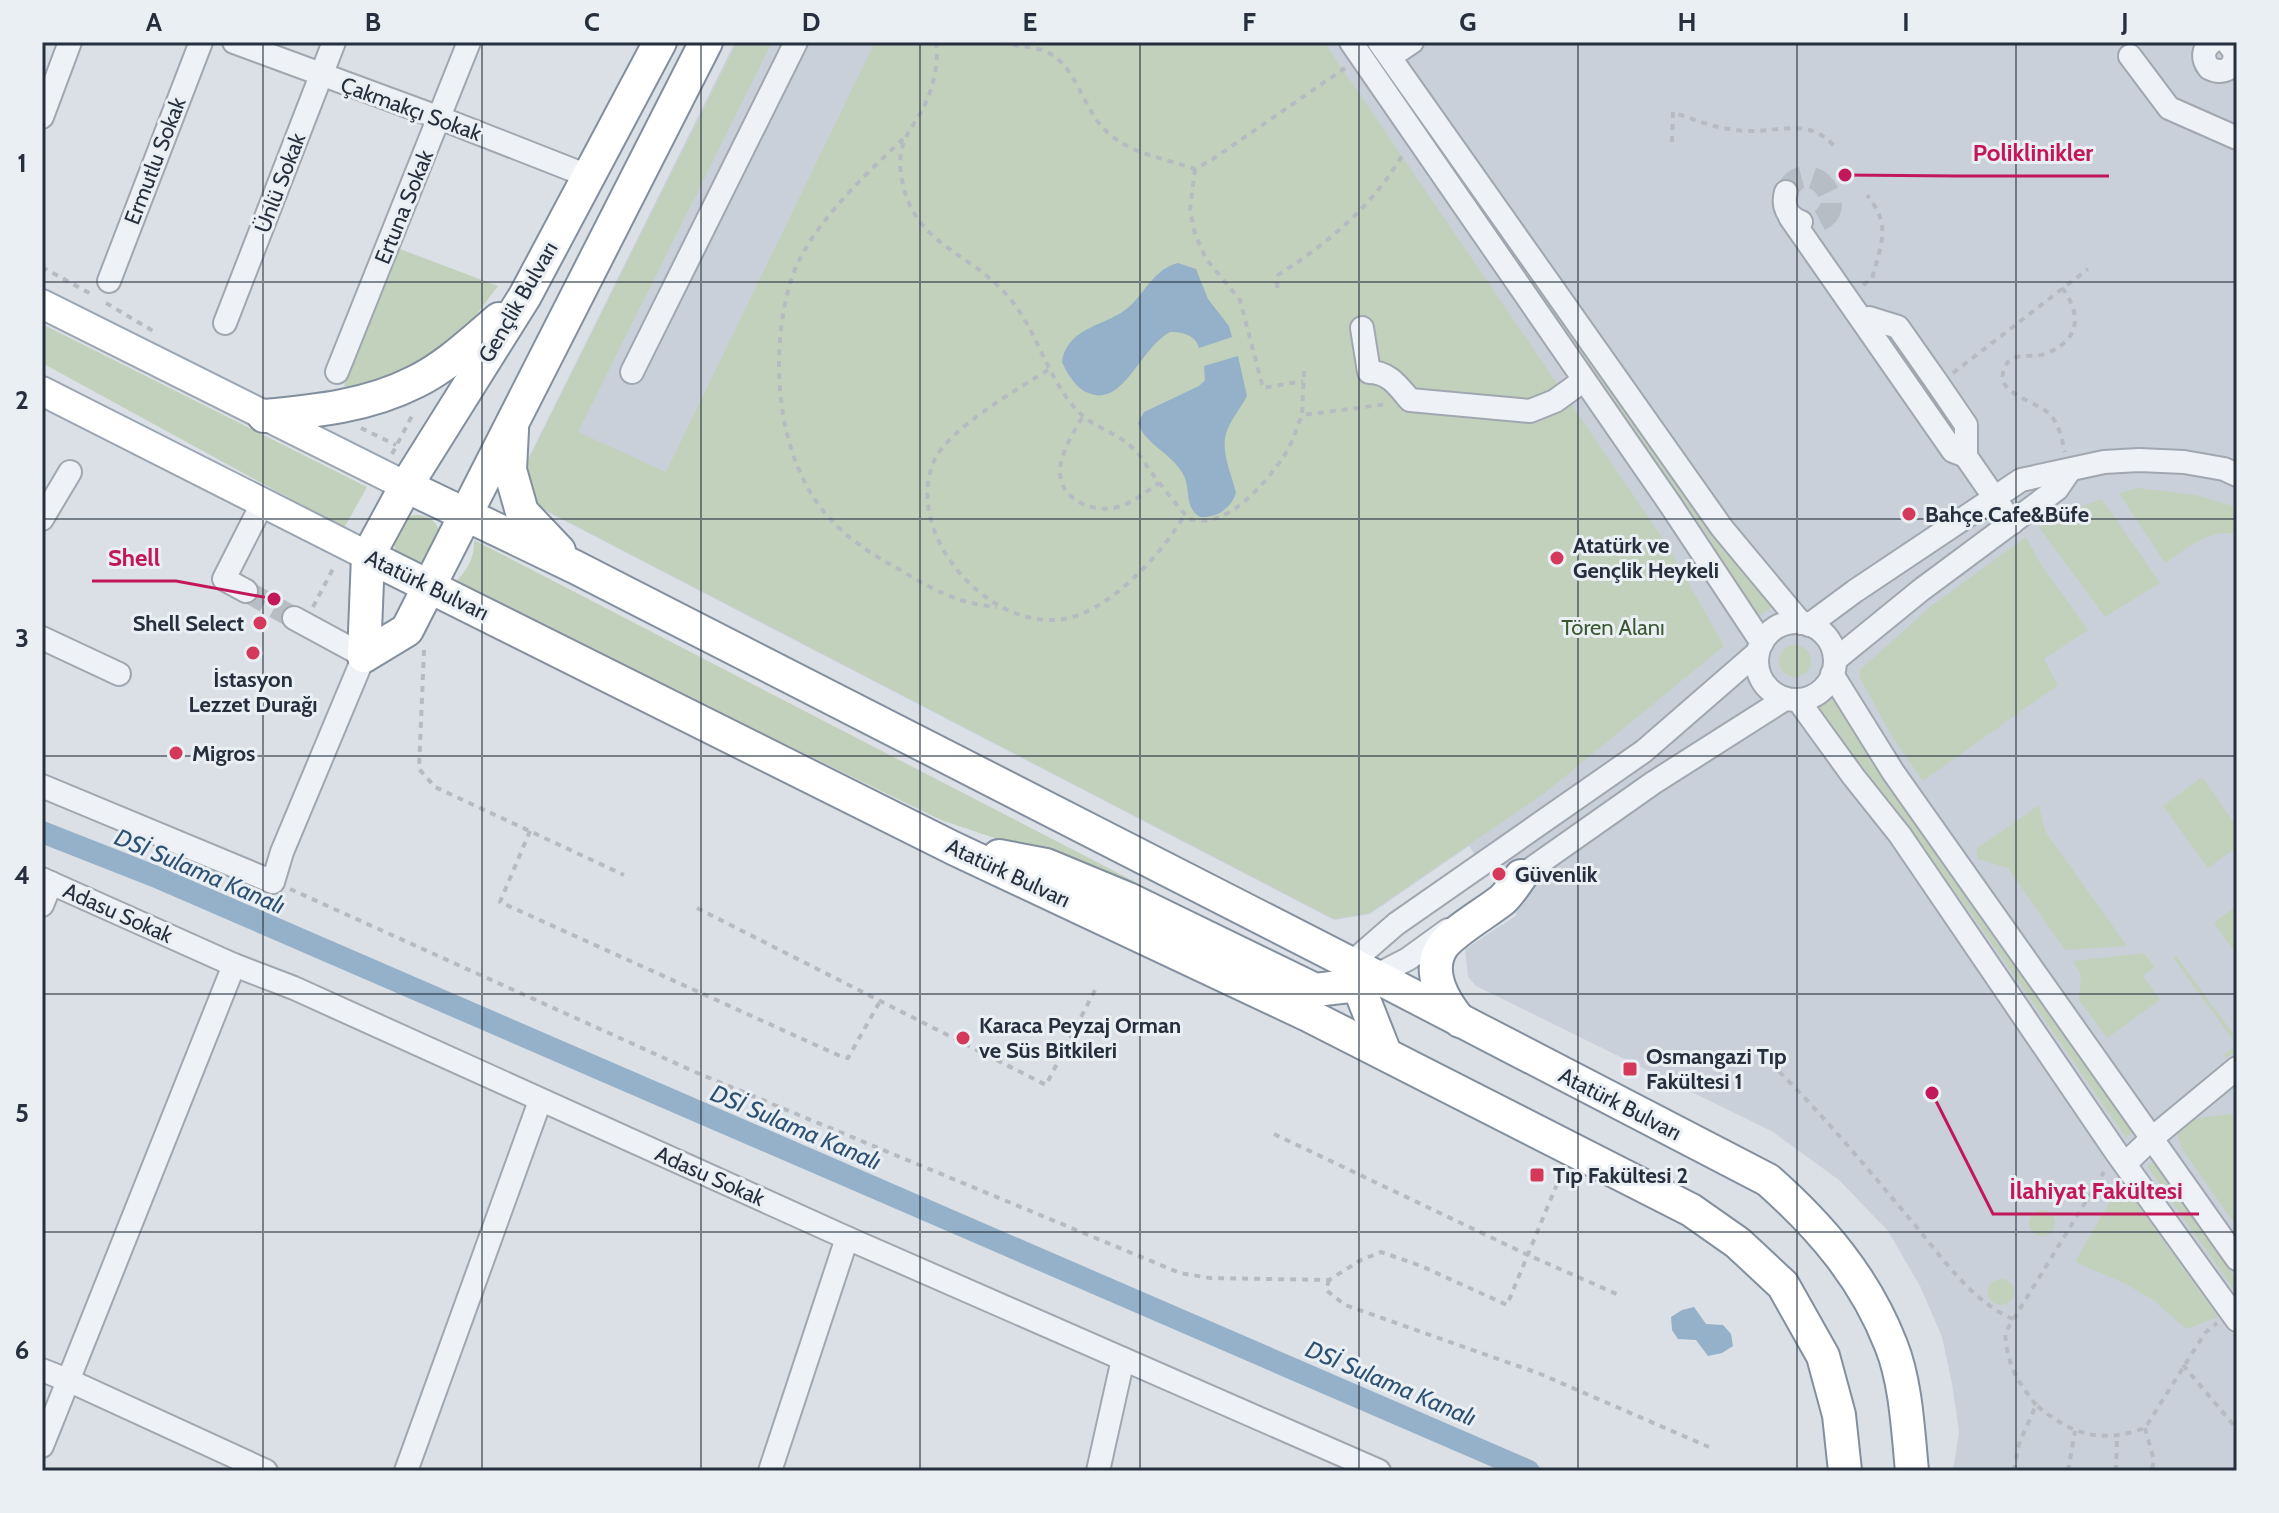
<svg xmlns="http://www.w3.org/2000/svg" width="2279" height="1513" font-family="Cabin,sans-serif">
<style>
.built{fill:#c9d0d9}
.green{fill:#c2d1bc}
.water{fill:#94b1c9}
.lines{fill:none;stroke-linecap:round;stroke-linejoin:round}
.canal{stroke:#94b1c9;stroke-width:22}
.minor-tunnel{stroke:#b7bdc4;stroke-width:22;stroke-dasharray:22 11;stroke-linecap:butt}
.minor-casing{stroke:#a1a7b0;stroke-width:26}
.major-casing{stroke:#9aa5b3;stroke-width:32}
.highway-casing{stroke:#828f9e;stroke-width:36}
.path{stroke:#b6bbc1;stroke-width:4;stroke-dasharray:6 6;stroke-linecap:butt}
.minor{stroke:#eef1f5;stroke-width:22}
.major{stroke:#fff;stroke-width:28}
.highway{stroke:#fff;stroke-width:32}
.grid{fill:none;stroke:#252f3d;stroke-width:2;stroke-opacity:0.55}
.poi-dot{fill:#d4385a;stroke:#eaeff4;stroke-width:3}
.labels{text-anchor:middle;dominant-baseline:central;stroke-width:6;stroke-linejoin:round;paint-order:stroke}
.street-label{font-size:22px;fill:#252f3d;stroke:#eaeff4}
.poi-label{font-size:22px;font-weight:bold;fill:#252f3d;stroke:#eaeff4;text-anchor:start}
.park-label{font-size:22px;fill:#3b5931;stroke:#eaeff4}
.water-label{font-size:24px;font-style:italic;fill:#2d5173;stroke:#eaeff4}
.leader{fill:none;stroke:#c2185b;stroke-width:3}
.callout-dot{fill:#c2185b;stroke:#eaeff4;stroke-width:3}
.callout-label{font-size:24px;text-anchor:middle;font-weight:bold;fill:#c2185b;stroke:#eaeff4;stroke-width:6;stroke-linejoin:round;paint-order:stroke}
.neatline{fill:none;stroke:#252f3d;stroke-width:3}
.grid-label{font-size:26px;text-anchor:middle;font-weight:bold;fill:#252f3d}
</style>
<rect width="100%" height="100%" fill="#dbe0e6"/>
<path class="built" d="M735 42H2237V1471H1953L1959 1432 1952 1384 1942 1337 1920 1286 1888 1231 1839 1180 1773 1132 1476 986 1468 977 1465 949 1517 915 1469 846 1370 914 1334 920 542 509 535 501 525 469 527 461Z"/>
<g class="green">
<path d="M737 42H772L578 432 666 472 875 42H1324L1666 543 1724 646 1546 792 1369 913 1334 919 542 508C531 495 524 479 528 461Z"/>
<path d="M1387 72 1713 533 1751 580 1775 605 1755 619 1708 536 1383 75Z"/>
<path d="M400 249 498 286 464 331 397 378 359 387 344 386Z"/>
<path d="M42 324 367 487 344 528 42 363Z"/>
<path d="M2138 488 2196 495 2237 507V534C2209 528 2187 549 2165 563L2119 493Z"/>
<path d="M2102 499 2160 583 2105 617 2039 527 2062 514Z"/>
<circle cx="417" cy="539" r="24"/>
<path d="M2026 537 2040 563 2088 630 2044 659 2058 685 1923 781 1893 738 1860 678V670L1931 606Z"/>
<path d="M474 540 1317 976 1059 860 941 820 454 583C467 572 475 557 474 540Z"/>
<circle cx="1795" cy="661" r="16"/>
<path d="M1838 694 1928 844 2133 1132 2126 1138C2026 993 1928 846 1817 709Z"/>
<path d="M2202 777 2237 827V847L2208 868 2163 806Z"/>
<path d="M2039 805 2045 831 2127 946 2065 950 2008 868 1978 859 1976 849Z"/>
<path d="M2237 905V950L2235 952 2214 923Z"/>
<path d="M2144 953 2155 967 2143 976 2160 1000 2107 1038 2079 1000 2081 975 2073 961Z"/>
<path d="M2176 956 2237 1039V1051L2226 1058 2224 1055 2237 1045 2173 958Z"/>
<path d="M2237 1113V1227L2182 1149 2178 1135C2189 1114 2215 1117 2237 1113Z"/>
<path d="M2153 1162 2237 1281V1294L2147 1166Z"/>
<path d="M2121 1182 2218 1317 2186 1329 2152 1299 2124 1283 2075 1262Z"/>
<circle cx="2042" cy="1223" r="13"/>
<circle cx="2001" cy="1292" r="13"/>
</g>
<g class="water">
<path d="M1178 263 1196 269 1208 299 1229 326 1232 337 1199 348C1196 335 1182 332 1170 332 1141 347 1124 405 1091 394 1077 390 1068 375 1062 362 1068 324 1110 327 1132 304 1147 289 1155 269 1178 263Z"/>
<path d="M1238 356 1247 396C1242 406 1235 414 1230 424 1217 446 1231 471 1236 493 1231 509 1216 518 1200 517 1184 507 1191 491 1184 476 1173 453 1146 446 1138 423L1144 412 1199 386 1205 380 1204 366Z"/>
<path d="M1694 1307 1706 1324 1723 1325 1731 1334 1733 1346 1722 1353 1708 1356 1696 1340 1678 1339 1672 1330 1671 1317 1682 1310Z"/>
</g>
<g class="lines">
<path class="canal" d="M42 832 154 876 1529 1471"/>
<g class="minor-tunnel">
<path d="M1786 192C1809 147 1861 215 1808 224"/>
<path d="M246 591 294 618"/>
</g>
<g class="minor-casing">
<g id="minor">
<path d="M234 42 440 118 588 176"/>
<path d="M1351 42 1670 504 1762 643"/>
<path d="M1379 42 1722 528 1801 623"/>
<path d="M2212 42C2202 49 2202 59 2209 68 2224 76 2237 67 2234 51L2227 42"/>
<path d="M2130 56 2169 108 2237 138"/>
<path d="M1390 57 1412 42"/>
<path d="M42 117 70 42"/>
<path d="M1786 192C1782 206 1787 217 1801 222"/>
<path d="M1790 217 1953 451 1966 456V425L1938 384 1898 327 1869 318"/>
<path d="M109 281 201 42"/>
<path d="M225 323 334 42"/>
<path d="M1362 328 1369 372C1389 372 1398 386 1410 400L1530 411 1555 401 1584 380"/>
<path d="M337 372 469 42"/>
<path d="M632 372 796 42"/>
<path d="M1958 445 2012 523"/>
<path d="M42 519 70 472"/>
<path d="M246 591 224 579 262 504"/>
<circle cx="1796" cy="661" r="39"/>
<path d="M1809 625 1855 591 2021 480 2104 462 2139 460 2184 462 2224 469 2237 475"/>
<path d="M42 638 119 674"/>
<path d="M1835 660 1921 590 2057 489 2070 470"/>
<path d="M1832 674 1893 772 2237 1259"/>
<path d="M1798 700 1853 776 1900 835 2116 1152 2237 1320"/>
<path d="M42 786 273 882 282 852 364 656 294 618"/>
<path d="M42 879 234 965 294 988 847 1238 1379 1471"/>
<path d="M1511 883 1653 783 1785 699"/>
<path d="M42 905 51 883"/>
<path d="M1350 964 1396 924 1644 751 1758 652"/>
<path d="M1375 976 1408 959 1448 930"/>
<path d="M2125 1164 2151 1139 2237 1068"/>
<path d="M42 1370 70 1381 266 1471"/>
<path d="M42 1446 234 965"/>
<path d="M406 1471 540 1101"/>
<path d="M770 1471 847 1238"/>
<path d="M1098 1471 1123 1359"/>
</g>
</g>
<g class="major-casing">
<g id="major">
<path d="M42 304 406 486"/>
<path d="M42 391 368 556"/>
</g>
</g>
<g class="highway-casing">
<g id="highway">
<path d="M264 416C316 411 368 406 415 382 446 367 472 342 499 319"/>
<path d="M512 430 510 470 522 512 559 551"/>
<path d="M406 486 575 567 1375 976 1768 1180C1821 1227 1865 1278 1891 1345 1906 1382 1908 1431 1912 1471"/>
<path d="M368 556 953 848 1308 1015 1691 1210 1738 1243 1783 1285 1823 1356 1839 1415 1845 1471"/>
<path d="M364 656 407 630 706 42"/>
<path d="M364 656 368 556 406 486 525 296 660 42"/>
<path d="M999 856 1046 865 1128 899 1315 990 1358 985 1375 976"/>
<path d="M1351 967 1385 1053"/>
<path d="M1460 1021C1444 1002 1426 972 1442 947 1451 933 1487 912 1502 900 1509 894 1515 884 1521 876"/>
</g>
</g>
<g class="path">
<path d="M936 42C939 61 934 84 926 102 914 129 896 139 901 174 911 244 964 248 1005 293 1035 325 1043 367 1070 402 1090 429 1111 428 1133 448 1140 454 1145 464 1151 472 1163 488 1176 504 1189 519 1227 530 1264 485 1284 456 1292 444 1296 429 1302 415"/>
<path d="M1001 42C1014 47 1030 45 1044 51 1076 63 1082 107 1104 129 1128 154 1164 158 1195 169L1213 159 1345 68"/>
<path d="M903 139C863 177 803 232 789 287 769 362 777 464 833 522 853 543 877 557 902 571 933 590 960 604 997 607"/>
<path d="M1672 142 1673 112C1697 121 1721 130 1747 131 1781 132 1809 117 1835 147"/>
<path d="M1195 169 1190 210 1195 234 1206 259 1240 300 1263 388 1303 381"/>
<path d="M42 267 91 294"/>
<path d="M1863 285 1872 279C1881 243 1892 226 1867 195"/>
<path d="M1277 288 1278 275C1329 242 1372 207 1403 154"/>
<path d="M2062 288C2082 314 2080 340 2047 353 2033 360 2011 349 2004 369 1994 396 2040 400 2052 417 2060 427 2062 440 2065 452"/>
<path d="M106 303 153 331"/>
<path d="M1048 370C1018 389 949 428 934 461 902 535 992 636 1069 618 1112 608 1164 552 1185 514"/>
<path d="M1304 371 1302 415 1388 404"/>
<path d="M1953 373 2088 269"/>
<path d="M1082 418C1073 432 1061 453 1060 470 1059 501 1096 515 1121 506 1135 501 1147 491 1159 483"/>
<path d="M361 428 396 445"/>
<path d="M392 454 414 412"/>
<path d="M313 607 335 565"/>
<path d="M424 650 419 769 435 787 624 875"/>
<path d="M530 831 500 902 840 1056 848 1058 879 1003"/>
<path d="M290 889 695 1072 1180 1273 1210 1278 1329 1280 1361 1260 1381 1252 1421 1266 1507 1305 1562 1172"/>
<path d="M697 908 1046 1085 1095 990"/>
<path d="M1762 1055C1815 1105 1862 1162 1909 1218 1939 1253 1970 1301 2013 1319"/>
<path d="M1274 1134 1528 1255 1619 1295"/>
<path d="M1329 1280 1326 1290 1345 1305 1538 1373 1709 1447"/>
<path d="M2183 1365 2237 1429"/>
<path d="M2036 1405C2016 1379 2008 1367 2005 1333L2104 1172"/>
<path d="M2145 1428 2154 1461 2151 1471"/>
<path d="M2014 1471 2019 1444 2036 1405C2072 1435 2100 1444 2145 1428L2205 1333 2217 1323"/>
<path d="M2068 1471 2075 1431"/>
<path d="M2116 1471 2117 1437"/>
</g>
<use href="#minor" class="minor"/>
<use href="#major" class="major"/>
<use href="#highway" class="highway"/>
</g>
<path class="grid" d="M263 42V1471M482 42V1471M701 42V1471M920 42V1471M1140 42V1471M1359 42V1471M1578 42V1471M1797 42V1471M2016 42V1471M42 282H2237M42 519H2237M42 756H2237M42 994H2237M42 1232H2237"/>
<g class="poi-dot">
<circle cx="1909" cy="514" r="8"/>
<circle cx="1557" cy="558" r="8"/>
<circle cx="260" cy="623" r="8"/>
<circle cx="253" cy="653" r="8"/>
<circle cx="176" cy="753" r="8"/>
<circle cx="1499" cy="874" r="8"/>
<circle cx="963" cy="1038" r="8"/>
<rect x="1622" y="1061" width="16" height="16" rx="4"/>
<rect x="1529" y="1167" width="16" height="16" rx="4"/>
</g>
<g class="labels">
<g class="street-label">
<text transform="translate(411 109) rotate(20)">Çakmakçı Sokak</text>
<text transform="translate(155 161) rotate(-69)">Ermutlu Sokak</text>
<text transform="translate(280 183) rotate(-69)">Ünlü Sokak</text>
<text transform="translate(404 207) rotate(-68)">Ertuna Sokak</text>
<text transform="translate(518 302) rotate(-60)">Gençlik Bulvarı</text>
<text transform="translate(427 585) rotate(26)">Atatürk Bulvarı</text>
<text transform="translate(1008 873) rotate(25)">Atatürk Bulvarı</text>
<text transform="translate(118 913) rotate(24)">Adasu Sokak</text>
<text transform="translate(1620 1104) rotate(27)">Atatürk Bulvarı</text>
<text transform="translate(710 1176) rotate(24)">Adasu Sokak</text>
</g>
<g class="poi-label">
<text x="1925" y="514">Bahçe Cafe&amp;Büfe</text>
<text x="1573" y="545">Atatürk ve<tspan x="1573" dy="25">Gençlik Heykeli</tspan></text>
<text x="244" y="623" text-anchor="end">Shell Select</text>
<text x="253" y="679" text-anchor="middle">İstasyon<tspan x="253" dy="25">Lezzet Durağı</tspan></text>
<text x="192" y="753">Migros</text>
<text x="1515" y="874">Güvenlik</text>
<text x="979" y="1025">Karaca Peyzaj Orman<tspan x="979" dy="25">ve Süs Bitkileri</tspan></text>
<text x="1646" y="1056">Osmangazi Tıp<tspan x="1646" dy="25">Fakültesi 1</tspan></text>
<text x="1553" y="1175">Tıp Fakültesi 2</text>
</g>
<g class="park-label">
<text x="1613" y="627">Tören Alanı</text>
</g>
<g class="water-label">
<text transform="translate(200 871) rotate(23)">DSİ Sulama Kanalı</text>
<text transform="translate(796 1127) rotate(23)">DSİ Sulama Kanalı</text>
<text transform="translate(1391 1383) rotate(23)">DSİ Sulama Kanalı</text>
</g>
</g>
<path class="leader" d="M1845 175L1957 176H2109M274 599L176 581H92M1932 1093L1993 1214H2199"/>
<g class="callout-dot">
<circle cx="1845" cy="175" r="8"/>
<circle cx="274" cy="599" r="8"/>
<circle cx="1932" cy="1093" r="8"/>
</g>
<g class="callout-label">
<text x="2033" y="161">Poliklinikler</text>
<text x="134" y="566">Shell</text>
<text x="2096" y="1199">İlahiyat Fakültesi</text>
</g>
<rect width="2279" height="1513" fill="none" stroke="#eaeff4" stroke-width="88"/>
<rect x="44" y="44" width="2191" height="1425" class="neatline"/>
<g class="grid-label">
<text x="154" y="31">A</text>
<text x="373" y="31">B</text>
<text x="592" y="31">C</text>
<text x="811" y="31">D</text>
<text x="1030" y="31">E</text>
<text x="1249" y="31">F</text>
<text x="1468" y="31">G</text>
<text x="1687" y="31">H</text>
<text x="1906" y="31">I</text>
<text x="2125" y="31">J</text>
<text x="22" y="172">1</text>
<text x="22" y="409">2</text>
<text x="22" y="647">3</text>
<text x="22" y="884">4</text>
<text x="22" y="1122">5</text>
<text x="22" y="1359">6</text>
</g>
</svg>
